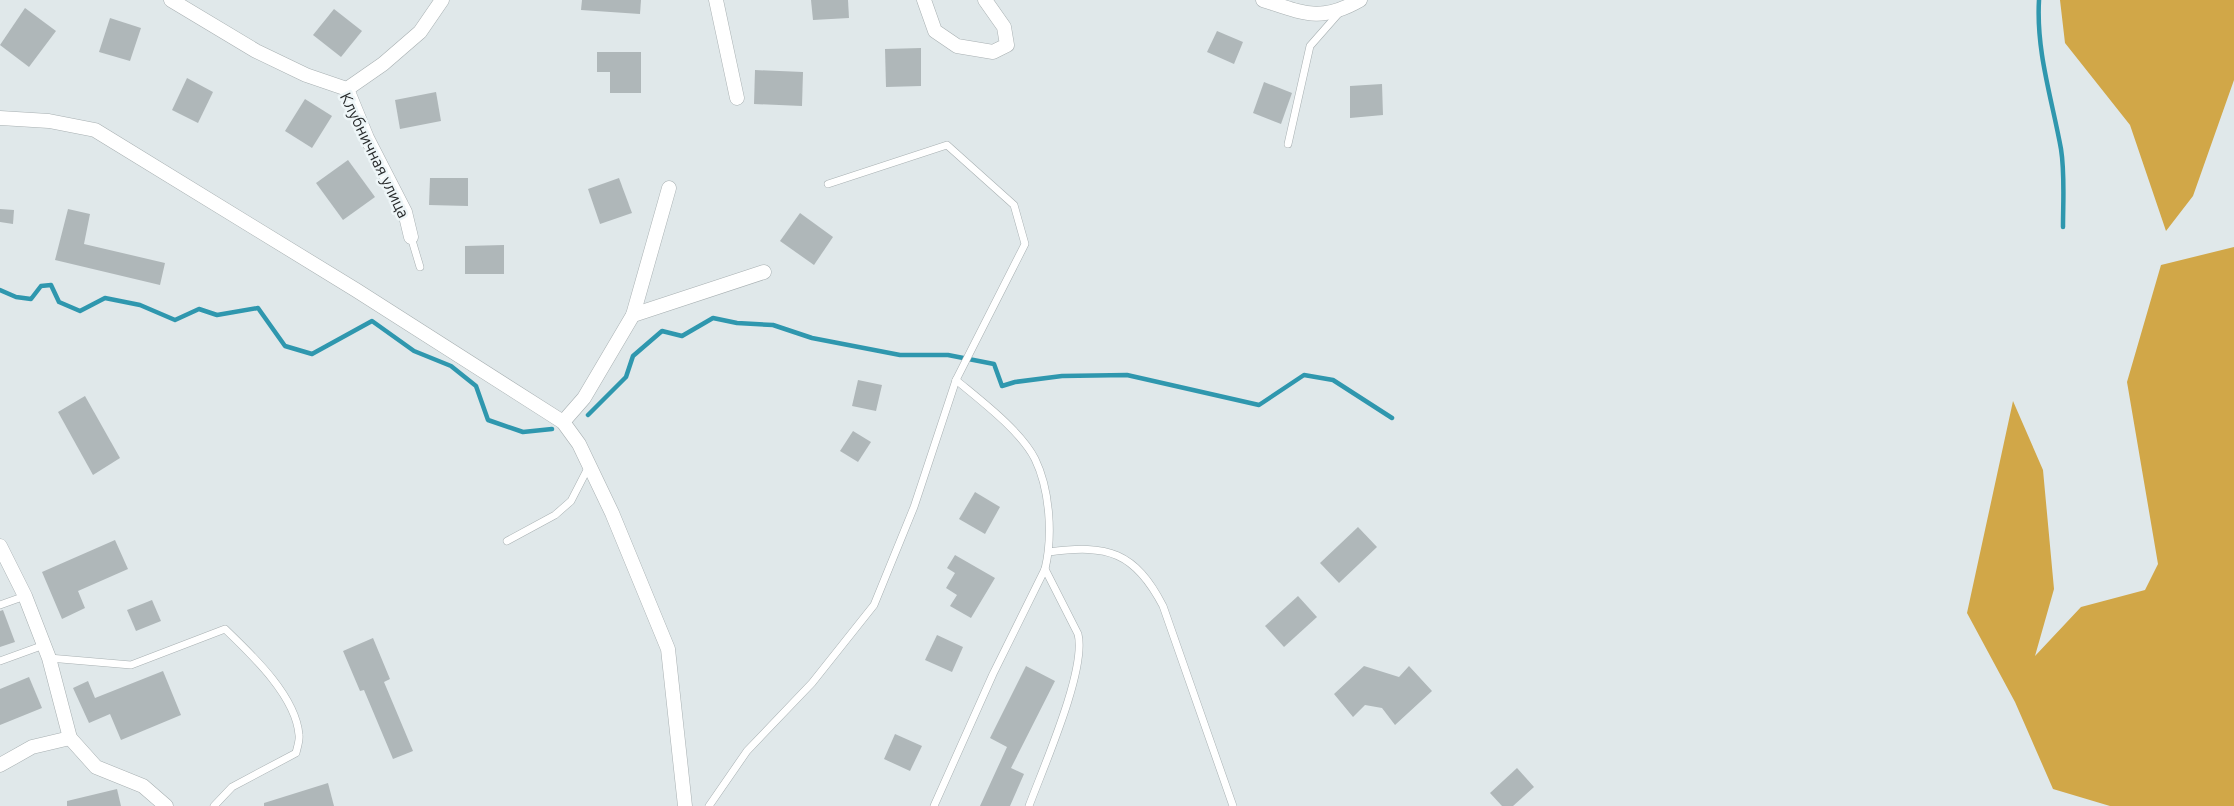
<svg xmlns="http://www.w3.org/2000/svg" width="2234" height="806" font-family="Ubuntu,sans-serif">
<style>
.forest{fill:#d1a748}
.lines{fill:none;stroke-linecap:round;stroke-linejoin:round}
.stream{stroke:#2f97ae;stroke-width:4.5}
.building{fill:#afb7b9}
.lane-casing{stroke:#a8b0b2;stroke-width:8}
.street-casing{stroke:#a8b0b2;stroke-width:15}
.lane{stroke:#fff;stroke-width:7}
.street{stroke:#fff;stroke-width:14}
.labels{text-anchor:middle;dominant-baseline:central;stroke-width:5;stroke-linejoin:round;paint-order:stroke}
.street-label{font-size:16px;fill:#282b2c;stroke:#eef6f8}
</style>
<rect width="100%" height="100%" fill="#e0e8ea"/>
<g class="forest">
<path d="M2060 0H2234V80L2193 196 2166 231 2130 125 2065 43Z"/>
<path d="M2234 247V806H2110L2053 789 2015 702 1967 613 2013 401 2043 470 2054 589 2035 656 2081 607 2145 590 2158 564 2127 382 2161 265Z"/>
</g>
<g class="lines">
<g class="stream">
<path d="M2039 0C2036 52 2052 99 2061 149 2065 174 2063 202 2063 227"/>
<path d="M0 290 16 297 31 299 41 286 51 285 59 302 80 311 105 298 140 305 175 320 199 309 217 315 258 308 285 346 312 354 372 321 414 351 451 366 476 386 488 420 523 432 552 429"/>
<path d="M588 415 626 377 633 356 662 331 682 336 713 318 737 323 773 325 812 338 900 355H948L994 364 1002 386 1015 382 1062 376 1127 375 1259 405 1304 375 1333 380 1392 418"/>
</g>
</g>
<g class="building">
<path d="M582 0H641L640 14 581 10Z"/>
<path d="M811 0H848L849 18 813 20Z"/>
<path d="M25 8 56 31 29 67 0 45Z"/>
<path d="M334 9 362 31 341 57 313 35Z"/>
<path d="M110 18 141 28 130 61 99 52Z"/>
<path d="M1217 31 1243 42 1234 64 1207 52Z"/>
<path d="M921 48V86L886 87 885 49Z"/>
<path d="M597 52H641V93H610V72H597Z"/>
<path d="M755 70 803 72 802 106 754 104Z"/>
<path d="M187 78 213 92 198 123 172 110Z"/>
<path d="M1264 82 1292 93 1281 124 1253 113Z"/>
<path d="M1382 84 1383 115 1350 118V86Z"/>
<path d="M436 92 441 121 400 129 395 100Z"/>
<path d="M305 99 332 116 312 148 285 131Z"/>
<path d="M348 160 375 197 343 220 316 183Z"/>
<path d="M430 178H468V206L429 205Z"/>
<path d="M619 178 632 213 600 224 588 189Z"/>
<path d="M0 209 14 210 13 224 0 222Z"/>
<path d="M68 209 90 214 84 244 165 263 160 285 55 260Z"/>
<path d="M800 213 833 237 814 265 780 241Z"/>
<path d="M504 245V274H465V246Z"/>
<path d="M858 380 882 385 876 411 852 406Z"/>
<path d="M85 396 120 458 93 475 58 412Z"/>
<path d="M853 431 871 442 858 462 840 451Z"/>
<path d="M975 492 1000 507 985 534 959 519Z"/>
<path d="M1358 527 1377 547 1339 583 1320 563Z"/>
<path d="M115 540 128 569 78 591 85 608 62 619 42 572Z"/>
<path d="M955 555 995 578 971 618 950 606 957 595 946 588 955 573 947 568Z"/>
<path d="M1298 596 1317 617 1284 647 1265 626Z"/>
<path d="M152 600 161 621 136 631 127 610Z"/>
<path d="M3 610 15 642 0 647V611Z"/>
<path d="M937 635 963 647 952 672 925 660Z"/>
<path d="M373 638 390 679 384 682 413 751 393 759 364 690 360 691 343 651Z"/>
<path d="M1026 666 1055 681 1011 768 1024 774 1010 806H980L1007 747 990 738Z"/>
<path d="M1364 666 1399 677 1409 666 1432 691 1395 725 1382 708 1365 705 1353 717 1334 694Z"/>
<path d="M163 671 181 715 121 740 110 714 89 723 73 688 88 681 95 698Z"/>
<path d="M29 677 42 708 0 725V689Z"/>
<path d="M895 734 922 746 910 771 884 759Z"/>
<path d="M1517 768 1534 787 1513 806H1502L1490 793Z"/>
<path d="M328 783 334 806H264V803Z"/>
<path d="M117 789 121 806H67V801Z"/>
</g>
<g class="lines">
<g class="lane-casing">
<g id="lane">
<path d="M1288 144 1310 46 1339 13"/>
<path d="M411 237 420 267"/>
<path d="M507 541 555 515 571 501 589 466"/>
<path d="M1049 552C1108 544 1135 552 1163 606L1233 806"/>
<path d="M0 605 25 596"/>
<path d="M49 658 131 665 225 629C251 654 296 696 299 735 300 740 297 748 296 753L232 787 214 806"/>
<path d="M0 661 44 645"/>
<path d="M709 806 747 751 812 683 874 605 914 507 956 380 1025 244 1014 205 947 145 828 184"/>
<path d="M934 806 993 674 1045 569C1053 536 1050 490 1035 459 1021 431 980 400 956 380"/>
<path d="M1029 806C1043 768 1087 669 1078 634L1045 569"/>
</g>
</g>
<g class="street-casing">
<g id="street">
<path d="M171 0 256 51 306 75 347 89 367 138 405 212 411 237"/>
<path d="M716 0 737 98"/>
<path d="M924 0 935 31 957 46 993 52 1007 45 1004 27 985 0"/>
<path d="M1263 0C1303 13 1320 23 1360 0"/>
<path d="M347 89 383 64 420 32 442 0"/>
<path d="M0 118 49 121 95 130 356 290 563 422 579 444 612 513 668 649 685 806"/>
<path d="M633 315 764 272"/>
<path d="M563 422 584 398 633 315 669 188"/>
<path d="M0 546 25 596 49 658 70 738 96 767 143 786 166 806"/>
<path d="M0 765 32 747 70 738"/>
</g>
</g>
<use href="#lane" class="lane"/>
<use href="#street" class="street"/>
</g>
<g class="labels">
<g class="street-label">
<text transform="translate(375 155) rotate(64)">Клубничная улица</text>
</g>
</g>
</svg>
